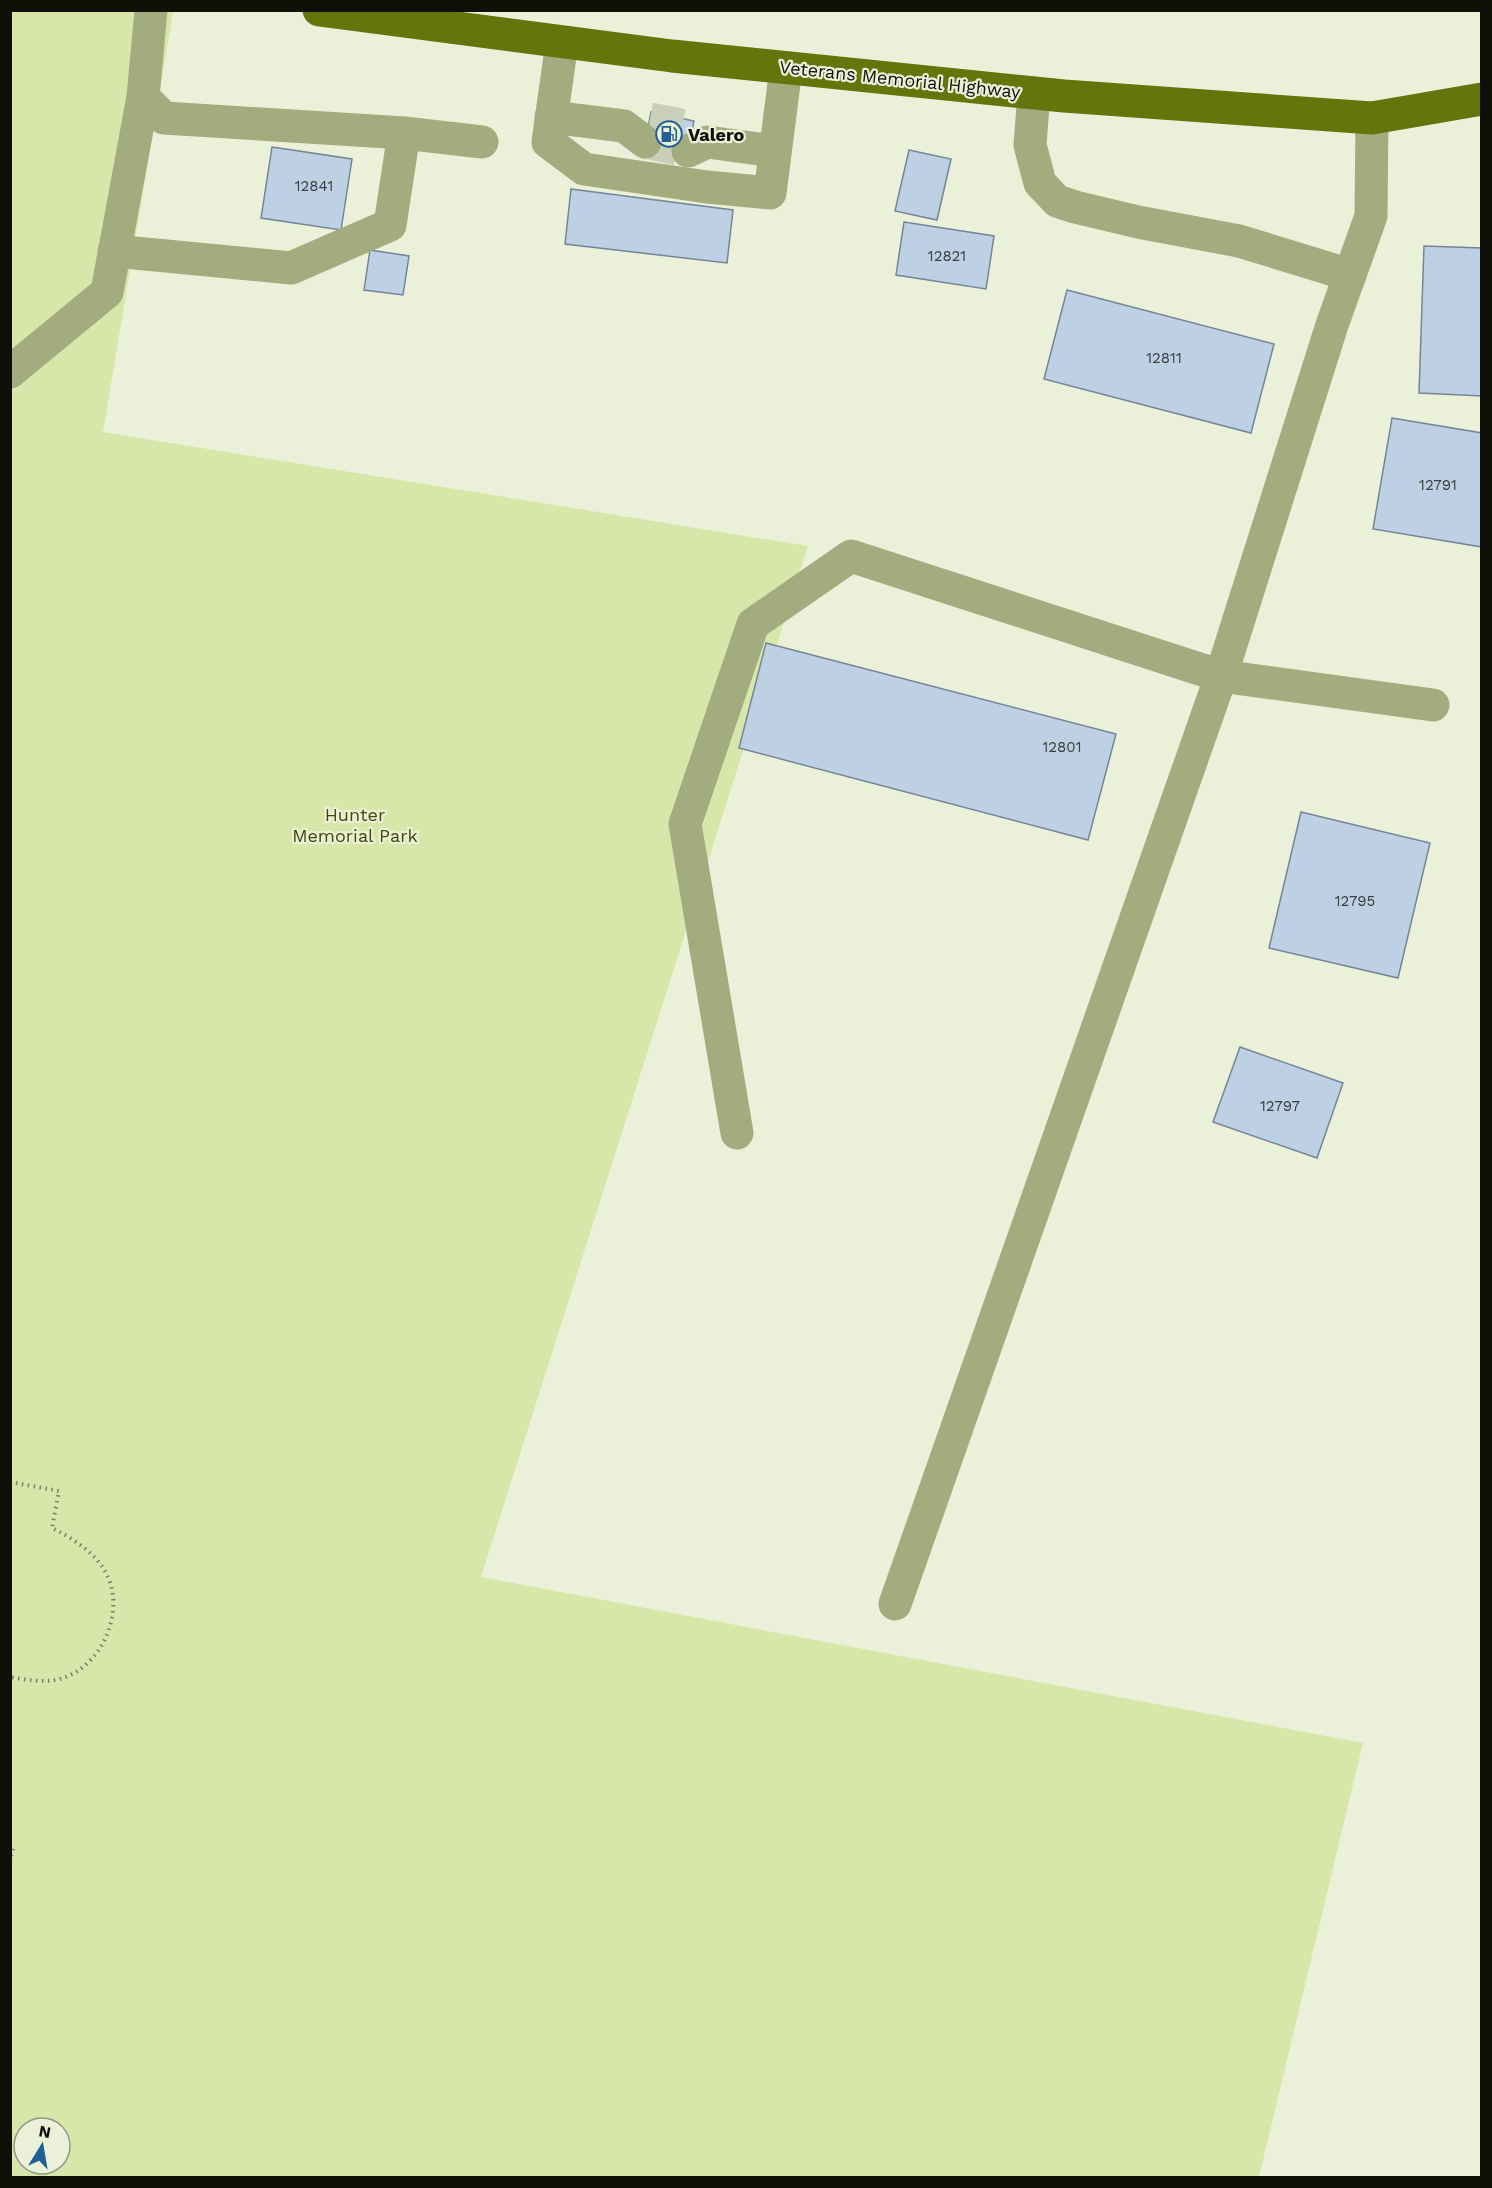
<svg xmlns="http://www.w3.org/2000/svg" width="1492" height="2188" font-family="'Work Sans',sans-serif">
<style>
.green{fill:#d8e6a9;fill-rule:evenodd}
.building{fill:#bed0e3;stroke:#748597;stroke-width:1.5}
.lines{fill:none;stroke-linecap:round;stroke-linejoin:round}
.minor-tunnel{stroke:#cacfba;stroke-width:33;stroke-dasharray:33 16;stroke-linecap:butt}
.path{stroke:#7a7e6e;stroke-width:4;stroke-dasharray:1.5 4.5;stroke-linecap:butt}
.minor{stroke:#a2ac7f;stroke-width:33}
.major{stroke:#65740b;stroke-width:33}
.labels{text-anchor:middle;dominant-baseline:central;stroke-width:4.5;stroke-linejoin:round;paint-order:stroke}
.number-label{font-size:15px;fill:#3b4140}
.street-label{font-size:18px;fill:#0f1109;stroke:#ebf1d9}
.poi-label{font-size:18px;font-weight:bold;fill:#0f1109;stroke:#ebf1d9;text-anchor:start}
.park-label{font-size:18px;fill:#404a03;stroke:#ebf1d9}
</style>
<rect width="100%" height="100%" fill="#ebf1d9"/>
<path class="green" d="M11 11 173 12 103 432 808 546 481 1577 1363 1743 1259 2177H11ZM24 2128H60V2164H24Z"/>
<g class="building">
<path d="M651 112 694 121 687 158 644 149Z"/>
<path d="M272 147 352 159 341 230 261 218Z"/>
<path d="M909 150 951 159 937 220 895 211Z"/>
<path d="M571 189 733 210 727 263 565 244Z"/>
<path d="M904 222 994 236 986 289 896 275Z"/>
<path d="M1424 246 1482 248V396L1419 393Z"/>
<path d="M370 250 409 256 403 295 364 290Z"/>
<path d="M1067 290 1274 344 1251 433 1044 379Z"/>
<path d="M1392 418 1482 433V547L1373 529Z"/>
<path d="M766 643 1116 734 1088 840 739 748Z"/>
<path d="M1301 812 1430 843 1398 978 1269 948Z"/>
<path d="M1240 1047 1343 1083 1317 1158 1213 1122Z"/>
</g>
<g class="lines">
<g class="minor-tunnel">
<path d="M650 119 692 127"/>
<path d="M645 142 688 151"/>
</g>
<g class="path">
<path d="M10 1482 59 1491 52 1528C72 1538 93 1551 105 1571 127 1609 103 1667 60 1679 44 1683 27 1680 10 1677"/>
<path d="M10 1846 14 1847 10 1859"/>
</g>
<g class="minor">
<path d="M151 10 143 97 164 118 404 133 482 142"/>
<path d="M562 42 548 142 584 169 707 187 770 193 786 68"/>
<path d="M1034 93 1030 145 1040 183 1057 201 1075 207 1138 222 1239 241 1350 275"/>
<path d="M551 117 624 126 645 142"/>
<path d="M688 151 707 142 775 151"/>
<path d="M114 251 291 268 390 225 404 133"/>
<path d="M10 372 107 292 143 97"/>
<path d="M737 1133 685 824 753 624 851 556 1221 676 1433 705"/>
<path d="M895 1604 1221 676 1332 325 1371 216 1372 118"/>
</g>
<path class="major" d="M319 10 672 56 1064 96 1372 118 1482 99"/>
</g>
<defs>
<g id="fuel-ring" transform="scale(1.35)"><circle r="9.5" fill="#ebf1d9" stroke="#215e95" stroke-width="1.5"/><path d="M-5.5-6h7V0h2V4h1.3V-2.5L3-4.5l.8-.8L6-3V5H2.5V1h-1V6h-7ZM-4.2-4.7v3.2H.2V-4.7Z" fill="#215e95"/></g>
</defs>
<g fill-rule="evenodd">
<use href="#fuel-ring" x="669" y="134"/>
</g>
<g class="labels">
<g class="number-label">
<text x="314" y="186">12841</text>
<text x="947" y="256">12821</text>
<text x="1164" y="358">12811</text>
<text x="1438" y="485">12791</text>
<text x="1062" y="747">12801</text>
<text x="1355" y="901">12795</text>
<text x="1280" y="1106">12797</text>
</g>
<g class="street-label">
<text transform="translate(900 79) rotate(6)">Veterans Memorial Highway</text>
</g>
<g class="poi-label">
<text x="688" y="134">Valero</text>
</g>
<g class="park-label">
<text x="355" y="814">Hunter<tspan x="355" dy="21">Memorial Park</tspan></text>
</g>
</g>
<rect width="1492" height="2188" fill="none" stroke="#0f1109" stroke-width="24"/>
<g transform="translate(42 2146) rotate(11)"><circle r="28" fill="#ebf1d9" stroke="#939786" stroke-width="1.5"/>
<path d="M0-4.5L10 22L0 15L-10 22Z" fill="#215e95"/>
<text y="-9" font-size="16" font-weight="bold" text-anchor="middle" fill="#0f1109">N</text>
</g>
</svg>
